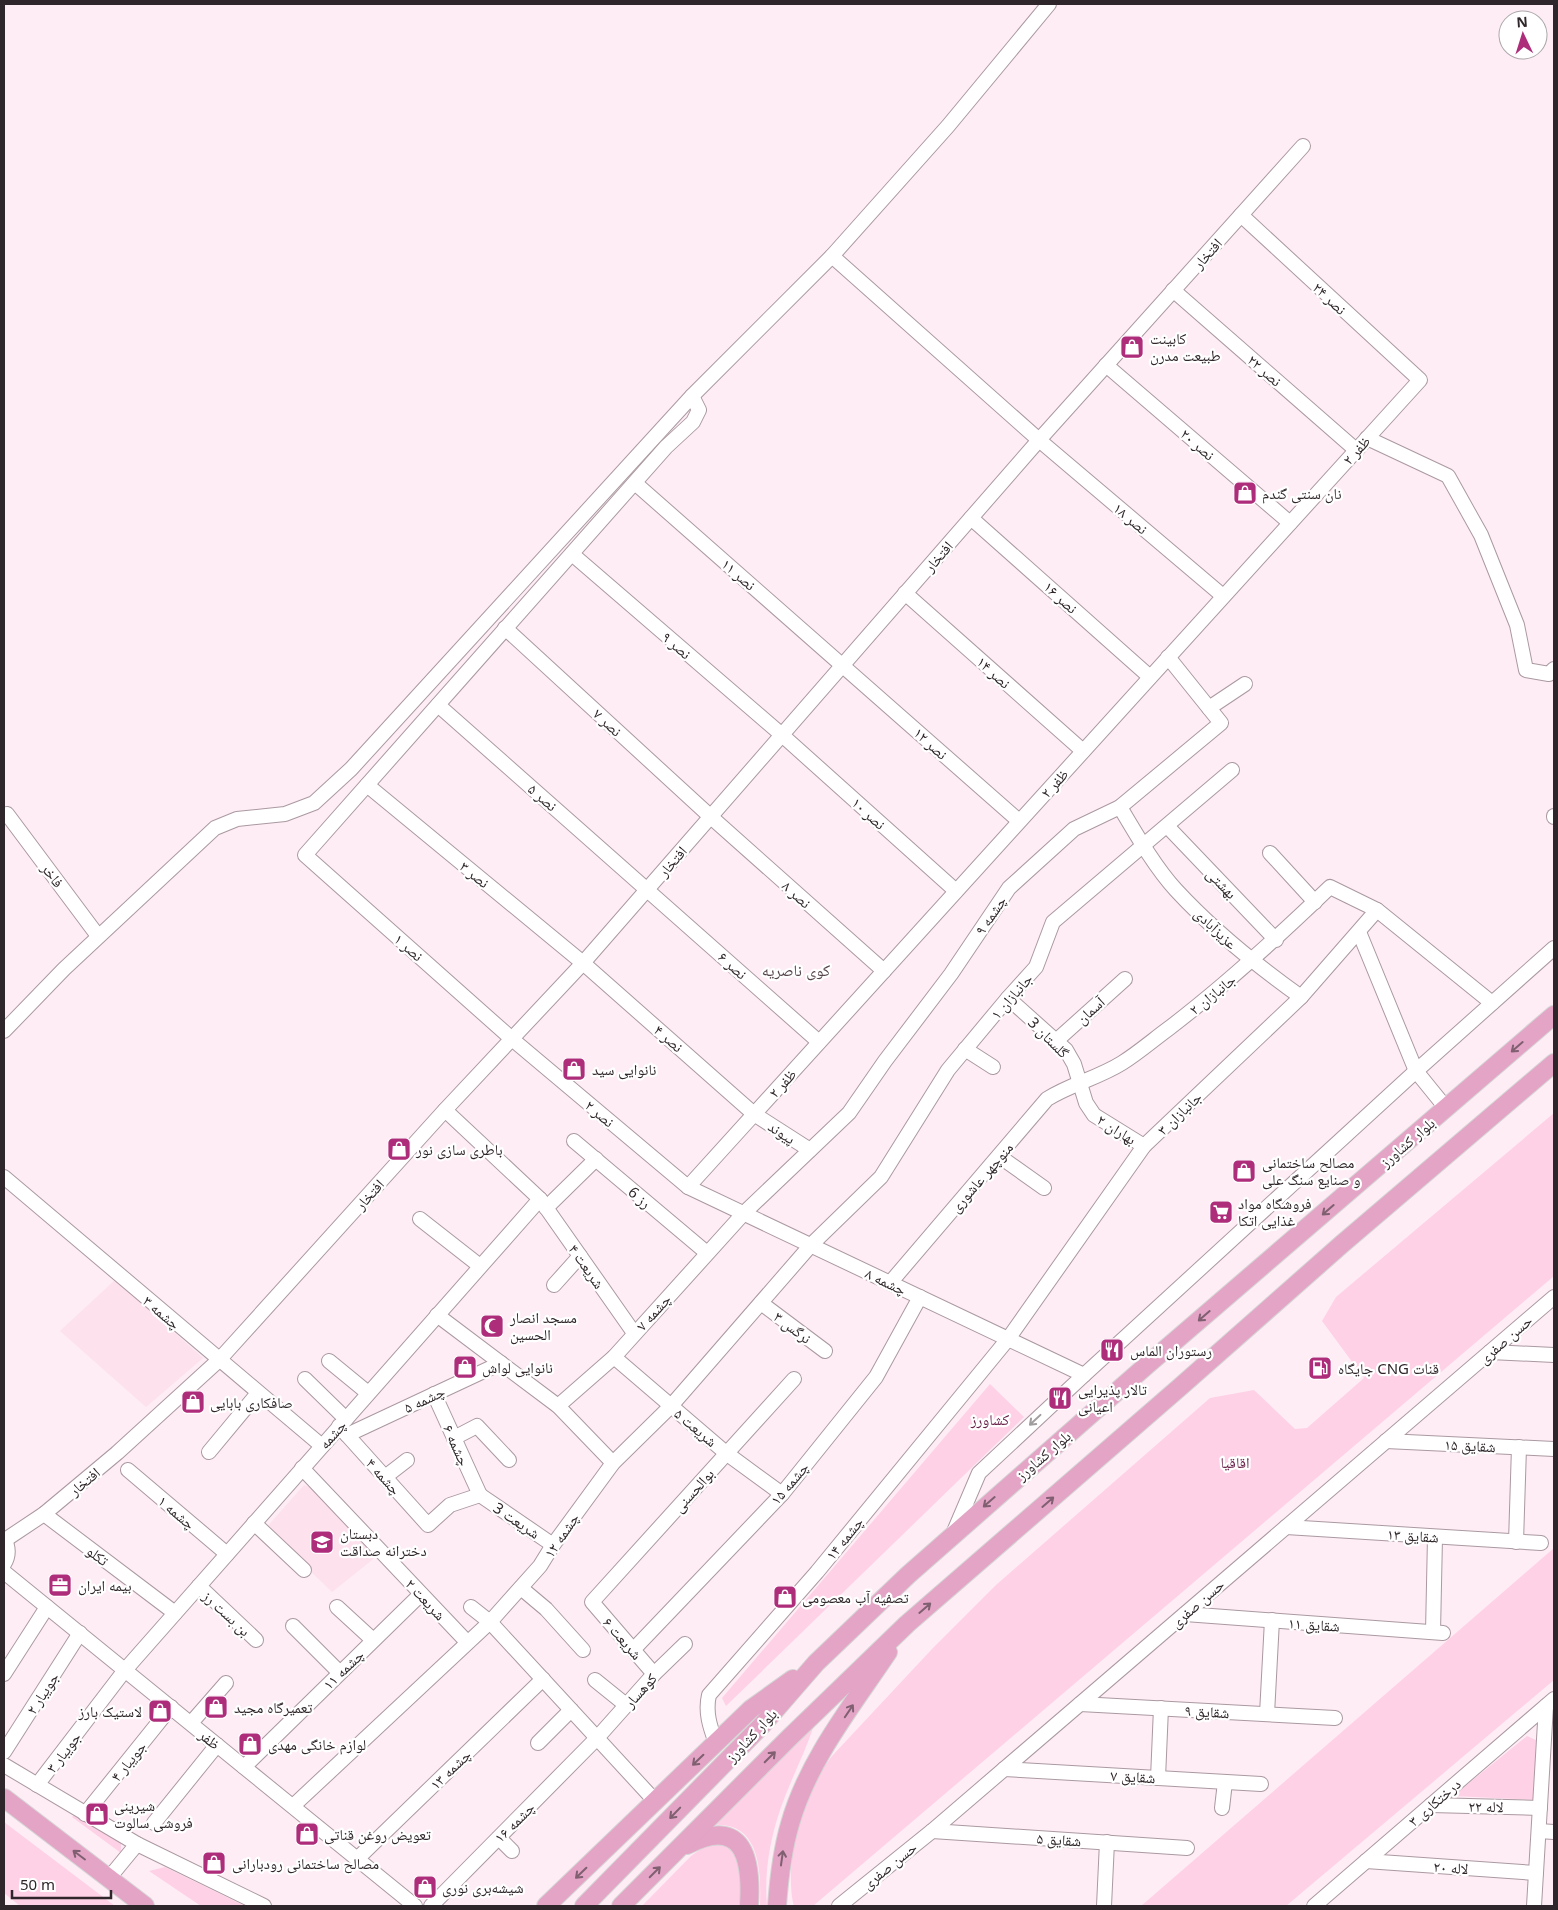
<svg xmlns="http://www.w3.org/2000/svg" width="1558" height="1910" font-family="'Noto Sans','Noto Naskh Arabic',sans-serif">
<style>
.built{fill:#fde1ed}
.green{fill:#ffd1e6}
.lines{fill:none;stroke-linecap:round;stroke-linejoin:round}
.minor-casing{stroke:#ab99a1;stroke-width:16}
.major-casing{stroke:#d5d4d4;stroke-width:20}
.minor{stroke:#fff;stroke-width:14}
.major{stroke:#e3a4c6;stroke-width:18}
.oneway{stroke:#7f5f70}
.oneway2{stroke:#a19d9f}
.labels{text-anchor:middle;dominant-baseline:central;stroke-width:4.5;stroke-linejoin:round;paint-order:stroke}
.street-label{font-size:15px;fill:#2e262a;stroke:#fff}
.poi-label{font-size:15px;fill:#2e262a;stroke:#fff;text-anchor:start}
.park-label{font-size:15px;fill:#682049;stroke:#fff}
.neighbourhood-label{font-size:16px;fill:#54444b;stroke:#fff}
</style>
<rect width="100%" height="100%" fill="#feedf5"/>
<g class="built">
<path d="M115 1280 203 1358 146 1407 60 1331Z"/>
<path d="M304 1485 313 1488 377 1556 332 1592 266 1528Z"/>
</g>
<g class="green">
<path d="M1554 1113V1276L813 1906H794C787 1883 793 1833 801 1810 807 1790 820 1772 832 1756L932 1649 996 1585 1210 1398 1254 1390 1295 1429 1307 1428 1364 1378 1322 1321 1336 1297Z"/>
<path d="M990 1384 1024 1417 726 1706 722 1698Z"/>
<path d="M1554 1548V1680L1286 1906H1141Z"/>
<path d="M814 1725C805 1753 791 1779 781 1807 770 1839 764 1872 767 1906H760C761 1873 761 1822 714 1825Z"/>
<path d="M1527 1736 1536 1740 1534 1800 1453 1796Z"/>
<path d="M75 1814 121 1841V1853L72 1817Z"/>
<path d="M4 1822 115 1906H20L4 1893Z"/>
<path d="M719 1843C723 1844 728 1845 731 1847 745 1858 742 1891 742 1906H642L691 1856 705 1846Z"/>
<path d="M165 1867 245 1906H201L149 1871Z"/>
</g>
<g class="lines">
<g class="minor-casing">
<g id="minor">
<path d="M832 256 1039 440 1223 596"/>
<path d="M1173 290 1356 450"/>
<path d="M1106 365 1290 523"/>
<path d="M692 396 699 410 693 422 666 447 305 855 512 1039 688 1187 1084 1375"/>
<path d="M1367 438 1448 476 1481 535 1517 625 1526 670 1549 674 1554 669"/>
<path d="M635 483 1019 821"/>
<path d="M971 518 1150 677"/>
<path d="M572 554 782 735 956 891"/>
<path d="M905 593 1083 751"/>
<path d="M505 628 711 817 884 971"/>
<path d="M438 705 819 1042"/>
<path d="M1209 708 1245 684"/>
<path d="M367 785 583 963 754 1114 810 1150"/>
<path d="M1120 807C1136 834 1155 867 1176 890 1213 930 1256 965 1301 997"/>
<path d="M7 814 98 936"/>
<path d="M1554 816V817"/>
<path d="M1167 826 1276 940"/>
<path d="M1270 853 1315 902"/>
<path d="M1359 932 1416 1071 1446 1108"/>
<path d="M1008 998 1066 1050 1074 1064 1086 1103 1094 1115 1144 1146"/>
<path d="M4 1031 64 969 215 828 237 819 285 814 314 803 351 769 692 396 832 256 948 126 1049 4"/>
<path d="M1056 1041 1125 979"/>
<path d="M965 1049 993 1067"/>
<path d="M445 1110 540 1199 634 1333"/>
<path d="M574 1141 707 1253"/>
<path d="M999 1156 1044 1188"/>
<path d="M4 1177 322 1446"/>
<path d="M688 1187 1420 380 1241 215"/>
<path d="M546 1208 596 1159"/>
<path d="M420 1219 480 1266"/>
<path d="M890 1283 1047 1099C1071 1084 1098 1078 1122 1063 1138 1053 1153 1040 1168 1029 1226 985 1278 937 1330 887L1377 910 1492 1003"/>
<path d="M554 1285 580 1256"/>
<path d="M761 1303 825 1351"/>
<path d="M437 1315 558 1406 613 1463"/>
<path d="M1490 1352 1554 1355"/>
<path d="M614 1357 726 1453 782 1494"/>
<path d="M329 1361 368 1393"/>
<path d="M305 1379 346 1419"/>
<path d="M434 1394 480 1495"/>
<path d="M558 1406 614 1357 744 1213 849 1113 885 1061 951 974 1009 888 1074 829 1120 807 1221 723 1168 657"/>
<path d="M339 1426 428 1525 450 1505 480 1495"/>
<path d="M347 1435 501 1363"/>
<path d="M454 1438 477 1426 509 1460"/>
<path d="M1386 1441 1554 1449"/>
<path d="M209 1452 258 1393"/>
<path d="M302 1468 467 1642"/>
<path d="M128 1470 227 1554"/>
<path d="M385 1477 407 1460"/>
<path d="M480 1495 553 1545"/>
<path d="M44 1514 175 1613"/>
<path d="M254 1523 304 1570"/>
<path d="M1286 1527 1541 1543"/>
<path d="M953 1534 979 1473 1084 1375 1416 1071 1554 948"/>
<path d="M4 1539C9 1547 9 1556 4 1564"/>
<path d="M5 1540 44 1514 117 1453 219 1360 445 1110 583 963 1039 440 1303 146"/>
<path d="M1516 1542 1519 1447"/>
<path d="M4 1572 415 1906"/>
<path d="M199 1586 256 1640"/>
<path d="M521 1588 546 1609 583 1650"/>
<path d="M337 1607 373 1640"/>
<path d="M471 1607 490 1622 656 1802"/>
<path d="M1185 1614 1443 1633"/>
<path d="M293 1626 339 1672"/>
<path d="M1433 1632 1435 1537"/>
<path d="M633 1650 782 1494 876 1377 920 1297"/>
<path d="M4 1674 47 1607"/>
<path d="M654 1674 592 1602 794 1379"/>
<path d="M595 1680 626 1705"/>
<path d="M1080 1704 1335 1718"/>
<path d="M1267 1714 1272 1620"/>
<path d="M191 1723 226 1683"/>
<path d="M538 1743 571 1710"/>
<path d="M716 1743C710 1727 705 1712 709 1695L817 1572 1008 1339 1144 1146 1301 997 1377 910"/>
<path d="M4 1752 80 1633"/>
<path d="M4 1765 137 1844 264 1906"/>
<path d="M244 1767 421 1594"/>
<path d="M1004 1769 1261 1784"/>
<path d="M1158 1778 1161 1708"/>
<path d="M37 1785 125 1670 540 1199"/>
<path d="M1431 1805 1540 1808"/>
<path d="M293 1806 490 1622 540 1566 553 1545 613 1463 671 1406 811 1245 881 1177 948 1070 1008 998 1036 967 1053 922 1232 770"/>
<path d="M1222 1808 1225 1782"/>
<path d="M85 1814 171 1707"/>
<path d="M154 1823 217 1745"/>
<path d="M932 1831 1187 1848"/>
<path d="M1539 1831 1554 1832"/>
<path d="M499 1838 512 1851"/>
<path d="M357 1859 543 1679"/>
<path d="M1366 1861 1536 1873"/>
<path d="M109 1878 137 1844"/>
<path d="M431 1906 597 1738 654 1674 685 1644"/>
<path d="M839 1906 932 1831 1554 1297"/>
<path d="M1104 1906 1107 1842"/>
<path d="M1314 1906 1554 1699"/>
<path d="M1534 1906 1546 1706"/>
</g>
</g>
<g class="major-casing">
<g id="major">
<path d="M4 1798 145 1906"/>
<path d="M687 1845C744 1815 752 1860 749 1906"/>
<path d="M546 1906 751 1709 793 1679"/>
<path d="M584 1906 763 1724 816 1663 908 1575 1147 1365 1554 1015"/>
<path d="M621 1906 790 1737 907 1624 1180 1387 1342 1244 1554 1063"/>
<path d="M777 1906C779 1878 782 1851 790 1824 808 1760 852 1706 888 1652"/>
</g>
</g>
<use href="#minor" class="minor"/>
<use href="#major" class="major"/>
</g>
<defs><path id="oneway-shaft" d="M-6 0H5M1.5-3L5.5 0L1.5 3" fill="none" stroke-width="1.6" stroke-linecap="round" stroke-linejoin="round" transform="scale(1.25)"/></defs>
<g class="oneway">
<use href="#oneway-shaft" transform="translate(1517 1047) rotate(139)"/>
<use href="#oneway-shaft" transform="translate(1328 1210) rotate(139)"/>
<use href="#oneway-shaft" transform="translate(1204 1316) rotate(139)"/>
<use href="#oneway-shaft" transform="translate(989 1502) rotate(139)"/>
<use href="#oneway-shaft" transform="translate(1048 1502) rotate(-41)"/>
<use href="#oneway-shaft" transform="translate(925 1608) rotate(-41)"/>
<use href="#oneway-shaft" transform="translate(849 1711) rotate(-56)"/>
<use href="#oneway-shaft" transform="translate(770 1757) rotate(-45)"/>
<use href="#oneway-shaft" transform="translate(698 1760) rotate(136)"/>
<use href="#oneway-shaft" transform="translate(675 1813) rotate(134)"/>
<use href="#oneway-shaft" transform="translate(79 1855) rotate(-143)"/>
<use href="#oneway-shaft" transform="translate(782 1858) rotate(-82)"/>
<use href="#oneway-shaft" transform="translate(655 1872) rotate(-45)"/>
<use href="#oneway-shaft" transform="translate(581 1873) rotate(136)"/>
</g>
<use class="oneway2" href="#oneway-shaft" transform="translate(1035 1420) rotate(137)"/>
<defs>
<g id="shop-square" transform="scale(1.25)"><rect x="-9" y="-9" width="18" height="18" rx="4" fill="#ae2d7a" stroke="#fff"/><path d="M-5-2.5h2.3a2.7 3.5 0 0 1 5.4 0H5L5.5 6h-11ZM-1.5-2.5h3a1.5 2.3 0 0 0-3 0Z" fill="#fff"/></g>
<g id="supermarket-square" transform="scale(1.25)"><rect x="-9" y="-9" width="18" height="18" rx="4" fill="#ae2d7a" stroke="#fff"/><path d="M-6-5.5h2.5l.6 2H6L4.5 2H-2.5L-4.4-4H-6ZM-1.5 3.2a1.3 1.3 0 1 0 .1 0ZM3 3.2a1.3 1.3 0 1 0 .1 0Z" fill="#fff"/></g>
<g id="mosque-square" transform="scale(1.25)"><rect x="-9" y="-9" width="18" height="18" rx="4" fill="#ae2d7a" stroke="#fff"/><path d="M3.5-4.9A6 6 0 1 0 3.5 4.9A5 5 0 1 1 3.5-4.9Z" fill="#fff"/></g>
<g id="restaurant-square" transform="scale(1.25)"><rect x="-9" y="-9" width="18" height="18" rx="4" fill="#ae2d7a" stroke="#fff"/><path d="M-5-6h1v4h1v-4h1v4h1v-4h1v5L-1.5 .5V6h-2V.5L-5-1ZM5-6V6H3V1.5H1.5Q1.5-4 5-6Z" fill="#fff"/></g>
<g id="fuel-square" transform="scale(1.25)"><rect x="-9" y="-9" width="18" height="18" rx="4" fill="#ae2d7a" stroke="#fff"/><path d="M-5.5-6h7V0h2V4h1.3V-2.5L3-4.5l.8-.8L6-3V5H2.5V1h-1V6h-7ZM-4.2-4.7v3.2H.2V-4.7Z" fill="#fff"/></g>
<g id="school-square" transform="scale(1.25)"><rect x="-9" y="-9" width="18" height="18" rx="4" fill="#ae2d7a" stroke="#fff"/><path d="M0-5L7-2L0 1L-7-2ZM-4 1L0 2.5L4 1V4Q0 6-4 4Z" fill="#fff"/></g>
<g id="office-square" transform="scale(1.25)"><rect x="-9" y="-9" width="18" height="18" rx="4" fill="#ae2d7a" stroke="#fff"/><path d="M-6-3h4V-5.5h4V-3h4V5H-6ZM-1-4.5V-3h2v-1.5ZM-6 0V1H6V0Z" fill="#fff"/></g>
</defs>
<g fill-rule="evenodd">
<use href="#shop-square" x="1132" y="347"/>
<use href="#shop-square" x="1245" y="493"/>
<use href="#shop-square" x="574" y="1069"/>
<use href="#shop-square" x="399" y="1149"/>
<use href="#shop-square" x="1244" y="1171"/>
<use href="#supermarket-square" x="1221" y="1212"/>
<use href="#mosque-square" x="492" y="1326"/>
<use href="#restaurant-square" x="1112" y="1350"/>
<use href="#shop-square" x="465" y="1367"/>
<use href="#fuel-square" x="1320" y="1368"/>
<use href="#restaurant-square" x="1060" y="1398"/>
<use href="#shop-square" x="193" y="1402"/>
<use href="#school-square" x="322" y="1542"/>
<use href="#office-square" x="60" y="1585"/>
<use href="#shop-square" x="785" y="1597"/>
<use href="#shop-square" x="216" y="1707"/>
<use href="#shop-square" x="160" y="1711"/>
<use href="#shop-square" x="250" y="1744"/>
<use href="#shop-square" x="97" y="1814"/>
<use href="#shop-square" x="307" y="1834"/>
<use href="#shop-square" x="214" y="1863"/>
<use href="#shop-square" x="425" y="1887"/>
</g>
<g class="labels">
<g class="street-label">
<text transform="translate(1207 253) rotate(-48)">افتخار</text>
<text transform="translate(1330 298) rotate(43)">نصر ۲۴</text>
<text transform="translate(1265 370) rotate(41)">نصر ۲۲</text>
<text transform="translate(1198 444) rotate(41)">نصر ۲۰</text>
<text transform="translate(1356 450) rotate(-48)">ظفر ۲</text>
<text transform="translate(1131 518) rotate(40)">نصر ۱۸</text>
<text transform="translate(938 556) rotate(-49)">افتخار</text>
<text transform="translate(739 574) rotate(41)">نصر ۱۱</text>
<text transform="translate(1061 597) rotate(42)">نصر ۱۶</text>
<text transform="translate(677 645) rotate(41)">نصر ۹</text>
<text transform="translate(994 672) rotate(42)">نصر ۱۴</text>
<text transform="translate(608 722) rotate(43)">نصر ۷</text>
<text transform="translate(931 743) rotate(42)">نصر ۱۲</text>
<text transform="translate(1054 783) rotate(-48)">ظفر ۲</text>
<text transform="translate(543 797) rotate(41)">نصر ۵</text>
<text transform="translate(869 813) rotate(42)">نصر ۱۰</text>
<text transform="translate(672 861) rotate(-49)">افتخار</text>
<text transform="translate(475 874) rotate(39)">نصر ۳</text>
<text transform="translate(53 875) rotate(53)">فاخر</text>
<text transform="translate(1222 883) rotate(46)">بهشتی</text>
<text transform="translate(797 894) rotate(42)">نصر ۸</text>
<text transform="translate(990 915) rotate(-56)">چشمه ۹</text>
<text transform="translate(1216 928) rotate(43)">عزیزآبادی</text>
<text transform="translate(409 947) rotate(41)">نصر ۱</text>
<text transform="translate(733 965) rotate(42)">نصر ۶</text>
<text transform="translate(1212 994) rotate(-39)">جانبازان ۲</text>
<text transform="translate(1011 996) rotate(-49)">جانبازان ۱</text>
<text transform="translate(1090 1010) rotate(-42)">آسمان</text>
<text transform="translate(1049 1037) rotate(45)">گلستان 3</text>
<text transform="translate(669 1038) rotate(41)">نصر ۴</text>
<text transform="translate(782 1083) rotate(-48)">ظفر ۲</text>
<text transform="translate(600 1113) rotate(40)">نصر ۲</text>
<text transform="translate(1179 1113) rotate(-44)">جانبازان ۳</text>
<text transform="translate(1117 1129) rotate(32)">بهاران ۲</text>
<text transform="translate(782 1132) rotate(33)">پیوند</text>
<text transform="translate(1407 1142) rotate(-41)">بلوار کشاورز</text>
<text transform="translate(981 1177) rotate(-49)">منوچهر عاشوری</text>
<text transform="translate(369 1194) rotate(-48)">افتخار</text>
<text transform="translate(640 1197) rotate(40)">رز 6</text>
<text transform="translate(587 1266) rotate(55)">شریعت ۴</text>
<text transform="translate(886 1281) rotate(25)">چشمه ۸</text>
<text transform="translate(162 1312) rotate(40)">چشمه ۳</text>
<text transform="translate(653 1312) rotate(-48)">چشمه ۷</text>
<text transform="translate(793 1327) rotate(37)">نرگس ۳</text>
<text transform="translate(1505 1339) rotate(-41)">حسن صفری</text>
<text transform="translate(424 1399) rotate(-25)">چشمه ۵</text>
<text transform="translate(696 1427) rotate(40)">شریعت ۵</text>
<text transform="translate(332 1434) rotate(-49)">چشمه</text>
<text transform="translate(457 1445) rotate(66)">چشمه ۶</text>
<text transform="translate(1470 1445) rotate(3)">شقایق ۱۵</text>
<text transform="translate(1043 1455) rotate(-41)">بلوار کشاورز</text>
<text transform="translate(384 1476) rotate(48)">چشمه ۴</text>
<text transform="translate(84 1481) rotate(-40)">افتخار</text>
<text transform="translate(789 1483) rotate(-50)">چشمه ۱۵</text>
<text transform="translate(693 1490) rotate(-48)">بوالحسنی</text>
<text transform="translate(177 1512) rotate(40)">چشمه ۱</text>
<text transform="translate(517 1520) rotate(34)">شریعت 3</text>
<text transform="translate(561 1535) rotate(-56)">چشمه ۱۲</text>
<text transform="translate(1413 1535) rotate(4)">شقایق ۱۳</text>
<text transform="translate(844 1538) rotate(-51)">چشمه ۱۴</text>
<text transform="translate(98 1555) rotate(37)">تکلو</text>
<text transform="translate(426 1599) rotate(47)">شریعت ۲</text>
<text transform="translate(1197 1603) rotate(-41)">حسن صفری</text>
<text transform="translate(227 1613) rotate(43)">بن بست رز</text>
<text transform="translate(1314 1624) rotate(4)">شقایق ۱۱</text>
<text transform="translate(623 1638) rotate(49)">شریعت ۶</text>
<text transform="translate(343 1669) rotate(-44)">چشمه ۱۱</text>
<text transform="translate(640 1690) rotate(-48)">کوهسار</text>
<text transform="translate(42 1693) rotate(-57)">جویبار ۲</text>
<text transform="translate(1207 1711) rotate(3)">شقایق ۹</text>
<text transform="translate(751 1735) rotate(-47)">بلوار کشاورز</text>
<text transform="translate(210 1739) rotate(39)">ظفر</text>
<text transform="translate(63 1752) rotate(-53)">جویبار ۳</text>
<text transform="translate(128 1761) rotate(-51)">جویبار ۴</text>
<text transform="translate(450 1769) rotate(-44)">چشمه ۱۳</text>
<text transform="translate(1133 1776) rotate(3)">شقایق ۷</text>
<text transform="translate(1434 1802) rotate(-41)">درختکاری ۳</text>
<text transform="translate(1486 1806) rotate(1)">لاله ۲۲</text>
<text transform="translate(514 1822) rotate(-45)">چشمه ۱۶</text>
<text transform="translate(1059 1839) rotate(4)">شقایق ۵</text>
<text transform="translate(889 1865) rotate(-39)">حسن صفری</text>
<text transform="translate(1451 1867) rotate(4)">لاله ۲۰</text>
</g>
<g class="poi-label">
<text x="1150" y="338">کابینت<tspan x="1150" dy="17">طبیعت مدرن</tspan></text>
<text x="1262" y="493">نان سنتی گندم</text>
<text x="592" y="1069">نانوایی‌ سید</text>
<text x="416" y="1149">باطری سازی نور</text>
<text x="1262" y="1162">مصالح ساختمانی<tspan x="1262" dy="17">و صنایع سنگ علی</tspan></text>
<text x="1238" y="1203">فروشگاه مواد<tspan x="1238" dy="17">غذایی اتکا</tspan></text>
<text x="510" y="1317">مسجد انصار<tspan x="510" dy="17">الحسین</tspan></text>
<text x="1130" y="1350">رستوران الماس</text>
<text x="482" y="1367">نانوایی لواش</text>
<text x="1338" y="1368">جایگاه CNG قنات</text>
<text x="1078" y="1389">تالار پذیرایی<tspan x="1078" dy="17">اعیانی</tspan></text>
<text x="210" y="1402">صافکاری بابایی</text>
<text x="340" y="1533">دبستان<tspan x="340" dy="17">دخترانه صداقت</tspan></text>
<text x="78" y="1585">بیمه ایران</text>
<text x="802" y="1597">تصفیه آب معصومی</text>
<text x="234" y="1707">تعمیرگاه مجید</text>
<text x="142" y="1711" text-anchor="end">لاستیک بارز</text>
<text x="268" y="1744">لوازم خانگی مهدی</text>
<text x="114" y="1805">شیرینی<tspan x="114" dy="17">فروشی سالوت</tspan></text>
<text x="324" y="1834">تعویض روغن قناتی</text>
<text x="232" y="1863">مصالح ساختمانی رودبارانی</text>
<text x="442" y="1887">شیشه‌بری نوری</text>
</g>
<g class="park-label">
<text x="990" y="1419">کشاورز</text>
<text x="1235" y="1462">اقاقیا</text>
</g>
<g class="neighbourhood-label">
<text x="796" y="970">کوی ناصریه</text>
</g>
</g>
<rect width="1558" height="1910" fill="none" stroke="#2e262a" stroke-width="10"/>
<g transform="translate(1523 35) rotate(356)"><circle r="24" fill="#ffffff" stroke="#aba8aa"/>
<path d="M0-4L9 19L0 12L-9 19Z" fill="#ae2d7a"/>
<text y="-8" font-size="14" font-weight="bold" text-anchor="middle" fill="#2e262a">N</text>
</g>
<path d="M12 1890v8h99v-8" fill="none" stroke="#2e262a" stroke-width="2.5"/>
<text x="20" y="1890" font-size="15" fill="#2e262a" stroke="#ffffff" stroke-width="4" paint-order="stroke">50 m</text>
</svg>
